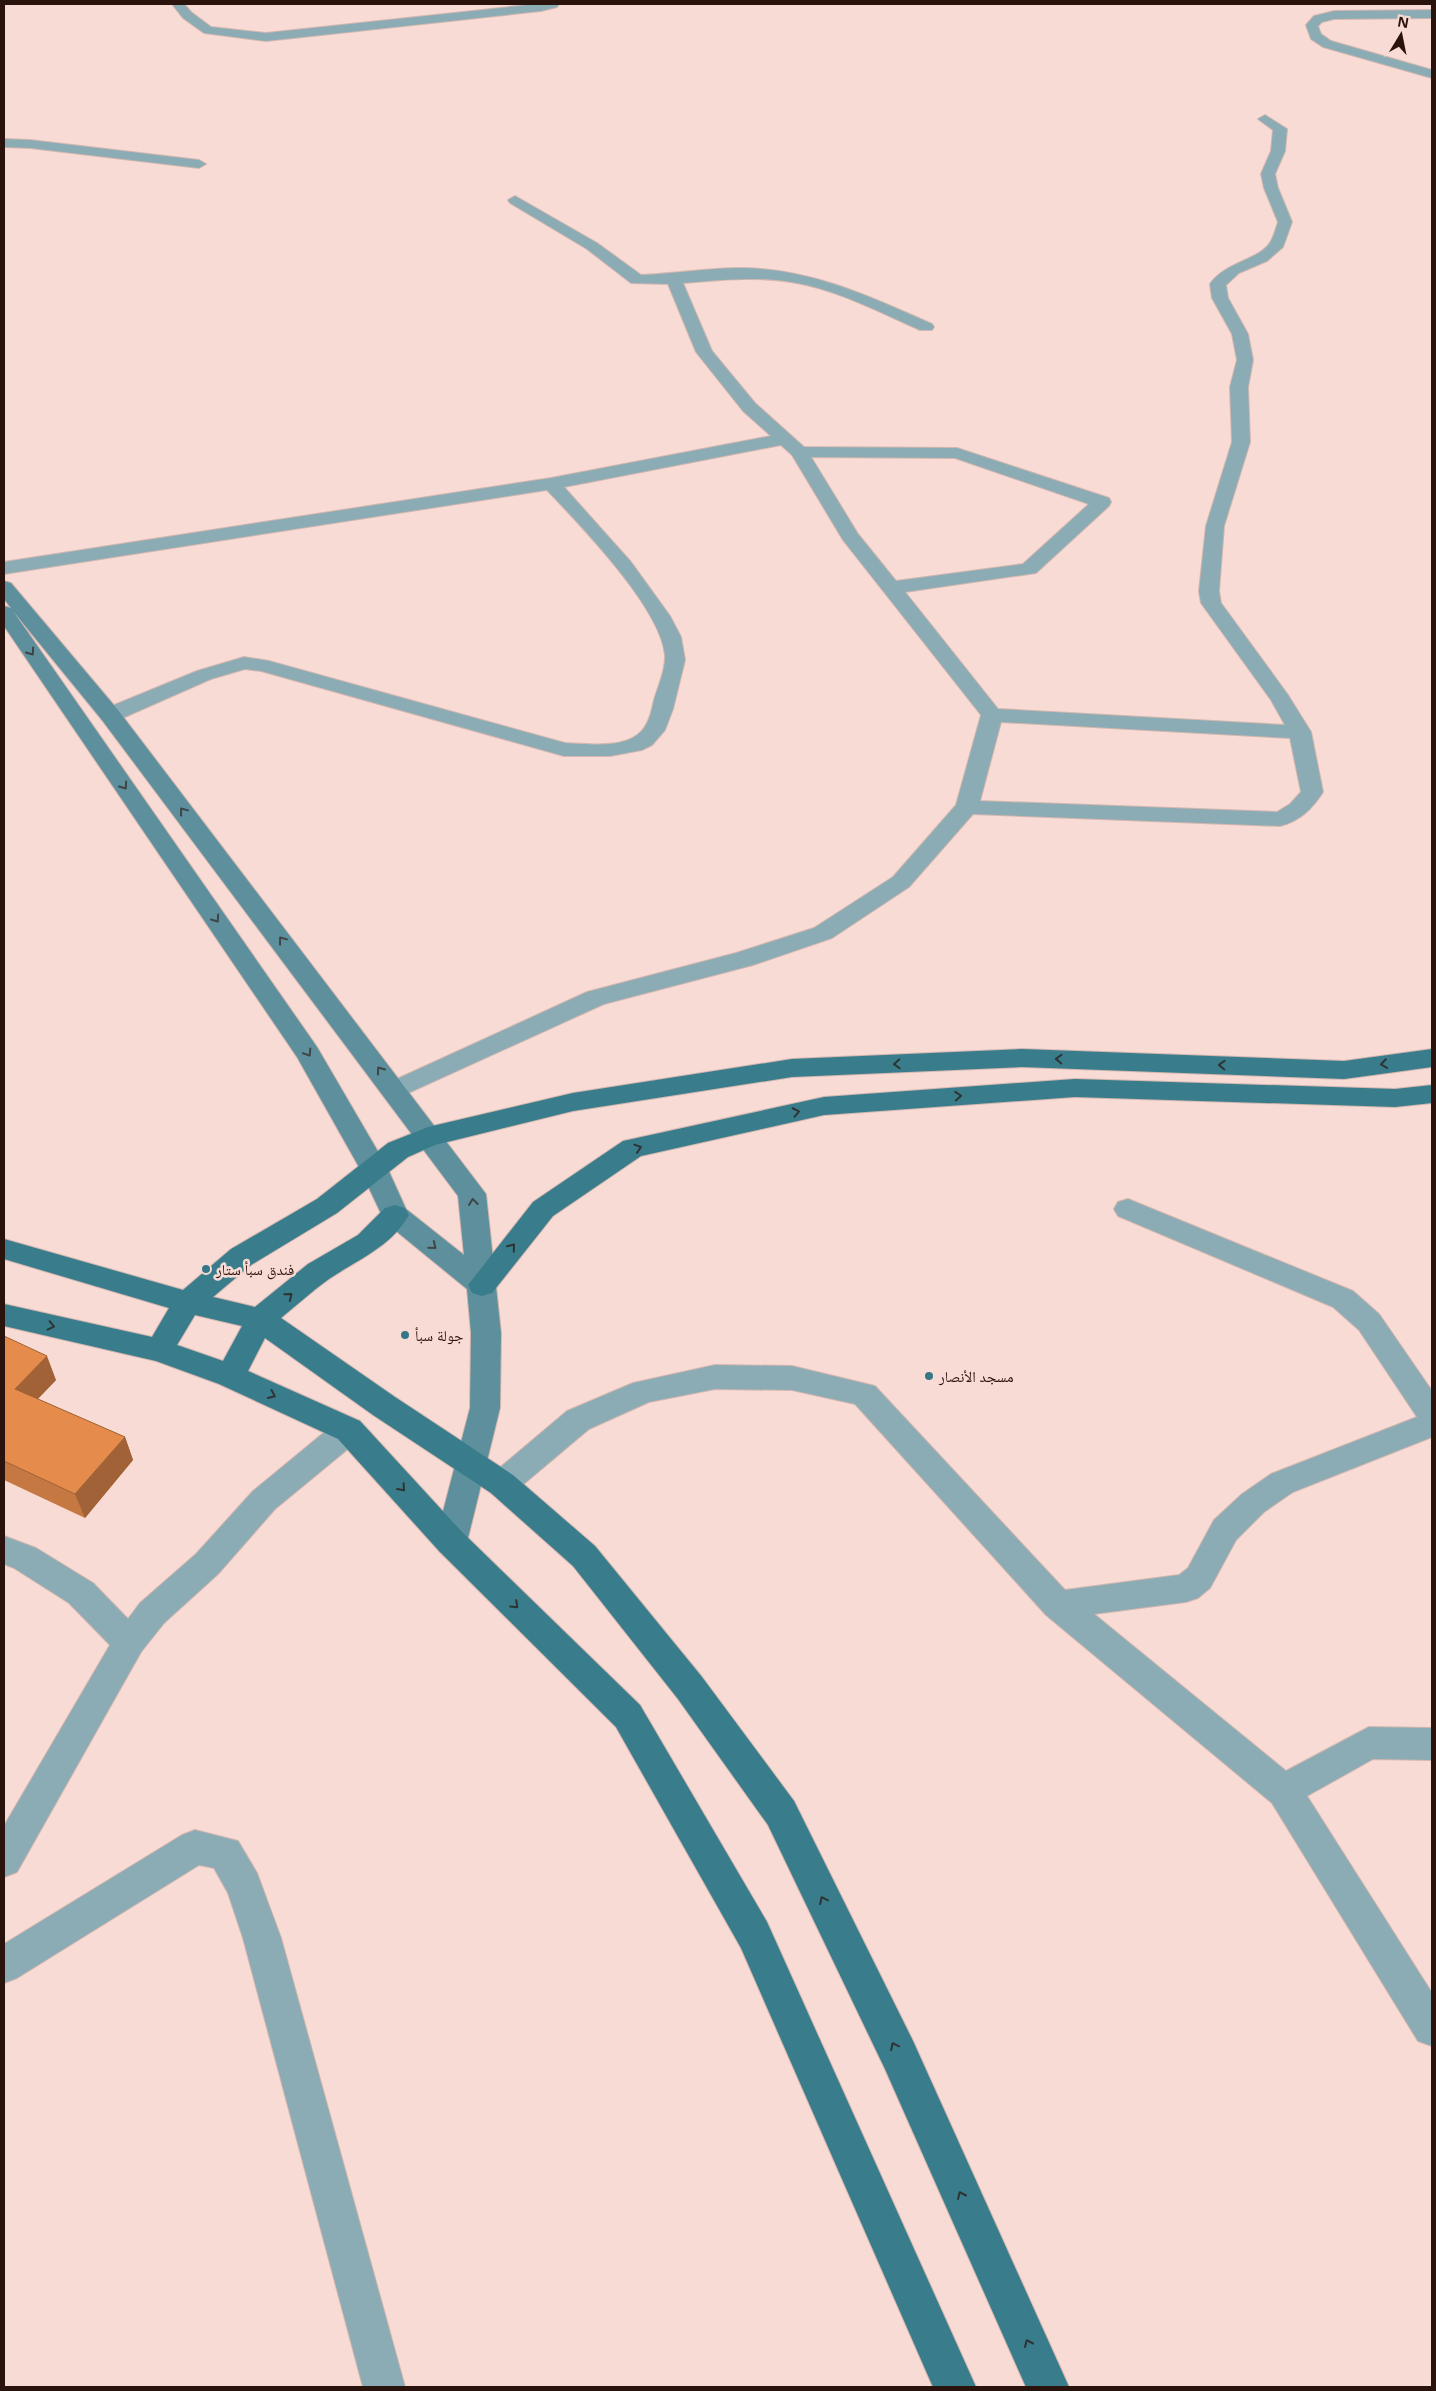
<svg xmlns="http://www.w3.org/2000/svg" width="1436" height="2391" font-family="'Open Sans','Noto Naskh Arabic',sans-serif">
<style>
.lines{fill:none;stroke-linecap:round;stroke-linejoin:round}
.minor-casing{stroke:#d3b7b0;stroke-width:2}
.secondary-casing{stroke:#d3b7b0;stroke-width:2}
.primary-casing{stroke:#d3b7b0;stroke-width:2}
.minor{fill:#8bacb4;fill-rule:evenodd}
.secondary{fill:#5d909c;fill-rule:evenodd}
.primary{fill:#397d8c;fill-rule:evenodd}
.wall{fill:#c57842}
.shaded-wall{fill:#a06236}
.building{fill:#e58c4d;stroke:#a06236}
.oneway{stroke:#3f4546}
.oneway2{stroke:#2f3333}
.poi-dot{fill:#347887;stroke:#f8dbd4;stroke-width:2}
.labels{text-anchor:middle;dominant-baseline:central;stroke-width:5;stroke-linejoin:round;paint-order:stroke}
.poi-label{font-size:15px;fill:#2b130d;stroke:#f8dbd4;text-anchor:start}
</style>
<rect width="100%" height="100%" fill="#f8dbd4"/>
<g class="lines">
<g class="minor-casing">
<g id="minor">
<path d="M172 4H184L191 12 211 27 266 33 537 4H559L557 7 541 11 266 41 204 33 183 18Z"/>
<path d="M1432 10V18L1334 19 1322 22 1318 26 1321 34 1331 41 1432 70V78L1323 47 1311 39 1306 25 1314 16 1334 11Z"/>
<path d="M1265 115 1287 129 1285 151 1275 174 1278 188 1292 222 1283 247 1267 261 1239 273 1226 285 1228 298 1248 334 1253 360 1248 387 1250 442 1224 526 1219 591 1221 603 1288 695 1311 732 1323 792C1312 809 1300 821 1280 826L973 814 909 887 832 938 753 965 604 1004 395 1099 386 1096 382 1090 386 1084 587 992 736 953 814 928 893 877 956 805 981 715 843 540 792 455 781 445 564 487 631 562 670 616 681 637 685 660 673 709 665 730 652 745 642 750 610 756H564L261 671 245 669 211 679 118 720 110 721 102 720 99 715 102 710 197 671 244 657 269 661 565 743C588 744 629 750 644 728 650 720 652 709 654 700 658 686 666 670 665 655 661 608 580 525 547 490L4 574V562L551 478 771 436 743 411 696 352 668 284 631 283 587 249 510 203 508 200 515 196 597 243 641 275C673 274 707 268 739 268 809 268 869 296 932 324L934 327 932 330H920C879 312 836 289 791 282 755 276 719 280 683 283L712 351 755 403 804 447 957 448 1109 498 1111 502 1109 506 1036 573 905 592 998 709 1285 725 1271 700 1201 603 1199 591 1206 526 1232 442 1230 387 1237 360 1232 334 1212 298 1210 284C1226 261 1261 260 1271 241 1274 236 1276 228 1278 222L1264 188 1261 174 1271 151 1273 130 1258 119ZM811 457 955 458 1089 504 1023 564 896 581 858 534ZM1001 722 1290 738 1301 792 1290 804 1277 812 980 801Z"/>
<path d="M4 139 30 140 199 160 206 164 199 168 30 148 4 147Z"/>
<path d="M1128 1199 1353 1291 1379 1314 1432 1391V1437L1293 1492 1264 1512 1236 1540 1210 1588 1198 1598 1186 1602 1094 1614 1286 1771 1369 1727 1432 1728V1760L1373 1759 1307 1796 1432 1993V2046L1418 2041 1272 1803 1046 1615 855 1404 792 1390 715 1389 649 1402 589 1429 513 1493 502 1497 491 1493 486 1484 491 1475 567 1411 633 1383 715 1365 792 1366 875 1386 1065 1590 1179 1575 1188 1568 1214 1520 1242 1494 1271 1474 1417 1417 1359 1330 1333 1307 1118 1216 1114 1209 1118 1202Z"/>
<path d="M349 1418 360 1421 364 1430 360 1439 275 1509 218 1574 164 1623 141 1652 17 1872 4 1877V1826L110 1645 69 1603 14 1568 4 1564V1536L36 1548 93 1583 128 1619 140 1603 196 1554 253 1491 338 1421Z"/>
<path d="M195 1830 238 1841 257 1873 281 1938 405 2387H363L243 1938 228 1893 214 1868 199 1865 17 1978 4 1983V1944L182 1835Z"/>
</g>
</g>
<g class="secondary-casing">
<path id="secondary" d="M4 581 11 583 118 710 486 1194 501 1333 500 1408 467 1542 462 1552 451 1556 440 1552 435 1542 470 1408 471 1333 467 1289 385 1222 359 1167 297 1057 4 626V606L11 608 4 599ZM13 611 102 720 458 1196 464 1255 406 1209 387 1167 317 1047Z"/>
</g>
<g class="primary-casing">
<g id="primary">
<path d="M1022 1049 1344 1061 1432 1049V1067L1344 1079 1022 1067 792 1077 573 1111 435 1145 408 1157 337 1213 251 1265 213 1297 255 1307 308 1264 358 1235 385 1208 395 1205 405 1208 409 1215C391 1247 357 1260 329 1279 312 1291 297 1305 281 1318L395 1397 513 1475 595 1546 702 1677 794 1801 913 2041 1069 2387H1026L885 2069 768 1825 678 1699 573 1566 491 1493 373 1415 265 1338 248 1371 360 1421 462 1532 640 1705 767 1922 976 2387H933L741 1948 616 1727 440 1552 338 1439 219 1384 156 1361 4 1326V1304L152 1337 169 1308 4 1259V1239L183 1290 231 1249 317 1199 388 1143 428 1127 573 1093 792 1059ZM195 1315 242 1326 223 1361 177 1345Z"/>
<path d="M1075 1079 1395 1089 1432 1085V1103L1395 1107 1075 1097 824 1115 641 1156 553 1216 492 1293 482 1296 472 1293 468 1285 533 1202 623 1141 824 1097Z"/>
</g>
</g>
<use href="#minor" class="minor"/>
<use href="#secondary" class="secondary"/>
<use href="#primary" class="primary"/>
</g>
<path class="wall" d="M4 1336 56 1380 38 1399 125 1437 133 1460 85 1518 4 1480Z"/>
<g class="shaded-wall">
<path d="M47 1356 56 1380 25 1412 15 1389Z"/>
<path d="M125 1437 133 1460 85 1518 75 1494Z"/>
</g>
<path class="building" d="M4 1336 47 1356 15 1389 125 1437 75 1494 4 1461Z"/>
<defs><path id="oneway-chevron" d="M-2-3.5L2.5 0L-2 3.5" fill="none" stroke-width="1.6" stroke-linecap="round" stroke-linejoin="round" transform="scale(1.25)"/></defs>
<g class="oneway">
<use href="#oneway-chevron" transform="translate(31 652) rotate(55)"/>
<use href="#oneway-chevron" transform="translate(124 786) rotate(55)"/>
<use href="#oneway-chevron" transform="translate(183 811) rotate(-127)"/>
<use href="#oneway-chevron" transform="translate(216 919) rotate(55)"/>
<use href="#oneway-chevron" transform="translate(282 940) rotate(-127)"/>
<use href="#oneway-chevron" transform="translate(308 1053) rotate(57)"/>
<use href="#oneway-chevron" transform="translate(380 1070) rotate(-126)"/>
<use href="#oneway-chevron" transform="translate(473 1202) rotate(-97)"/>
<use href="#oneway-chevron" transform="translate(433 1246) rotate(39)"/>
</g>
<g class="oneway2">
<use href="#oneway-chevron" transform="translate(1059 1059) rotate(-178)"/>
<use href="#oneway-chevron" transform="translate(897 1064) rotate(177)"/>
<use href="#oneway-chevron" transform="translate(1384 1064) rotate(172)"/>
<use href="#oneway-chevron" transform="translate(1222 1065) rotate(-178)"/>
<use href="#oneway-chevron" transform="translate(958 1096) rotate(-4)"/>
<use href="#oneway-chevron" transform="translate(796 1112) rotate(-12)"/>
<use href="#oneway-chevron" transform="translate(638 1148) rotate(-18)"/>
<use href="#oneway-chevron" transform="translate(512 1247) rotate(-51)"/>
<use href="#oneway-chevron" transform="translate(289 1296) rotate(-39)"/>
<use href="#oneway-chevron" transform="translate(51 1326) rotate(13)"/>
<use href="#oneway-chevron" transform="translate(272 1395) rotate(24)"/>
<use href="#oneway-chevron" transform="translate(402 1488) rotate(48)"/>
<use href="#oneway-chevron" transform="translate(515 1605) rotate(44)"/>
<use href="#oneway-chevron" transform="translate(823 1900) rotate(-116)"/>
<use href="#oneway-chevron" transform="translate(894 2046) rotate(-116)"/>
<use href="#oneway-chevron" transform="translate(961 2195) rotate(-114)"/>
<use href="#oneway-chevron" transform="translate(1028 2343) rotate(-114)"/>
</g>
<g class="poi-dot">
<circle cx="206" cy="1269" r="5"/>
<circle cx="405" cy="1335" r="5"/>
<circle cx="929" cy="1376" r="5"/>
</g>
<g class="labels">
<g class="poi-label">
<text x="216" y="1269">فندق سبأ ستار</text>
<text x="415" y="1335">جولة سبأ</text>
<text x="939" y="1376">مسجد الأنصار</text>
</g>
</g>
<rect width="1436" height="2391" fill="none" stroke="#2b130d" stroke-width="10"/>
<g transform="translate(1401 35) rotate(10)" stroke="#f8dbd4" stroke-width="4" paint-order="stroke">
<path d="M0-4L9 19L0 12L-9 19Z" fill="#2b130d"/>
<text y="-8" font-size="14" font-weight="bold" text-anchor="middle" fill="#2b130d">N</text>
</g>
</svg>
